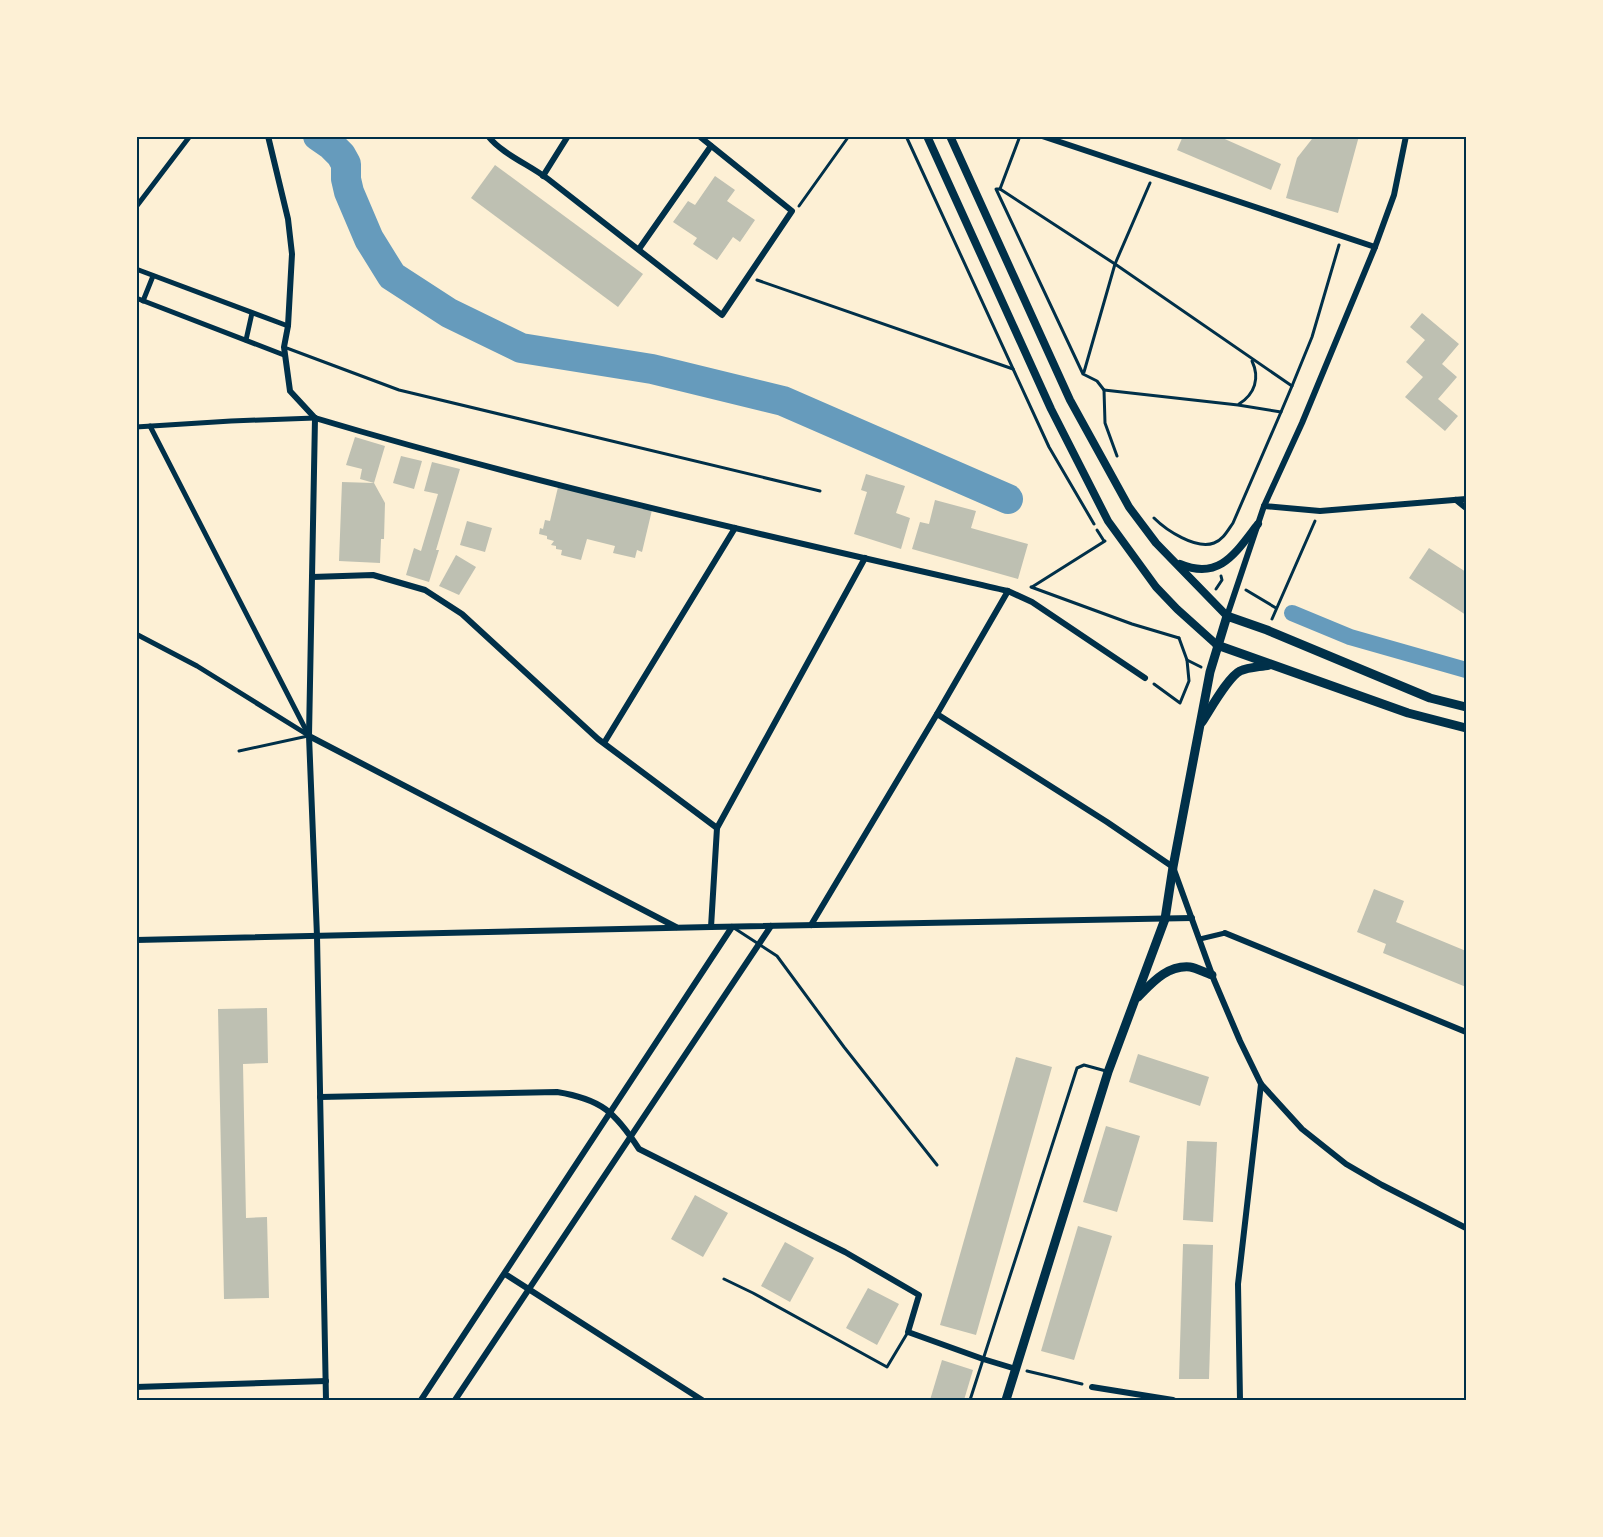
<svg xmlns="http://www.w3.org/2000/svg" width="1603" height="1537" font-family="'Times New Roman',serif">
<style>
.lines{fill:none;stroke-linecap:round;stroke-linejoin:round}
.canal{stroke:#669bbc;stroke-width:16}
.river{stroke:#669bbc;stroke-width:30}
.building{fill:#bec0b2}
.path{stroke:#003049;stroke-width:3}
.service{stroke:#003049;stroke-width:3}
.pedestrian{stroke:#003049;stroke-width:5}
.minor{stroke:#003049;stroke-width:6}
.tertiary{stroke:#003049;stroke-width:8}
.secondary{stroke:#003049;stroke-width:9}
.neatline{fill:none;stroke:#003049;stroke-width:2}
</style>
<rect width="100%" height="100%" fill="#fdf0d5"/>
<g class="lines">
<path class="canal" d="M1292 613 1350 637 1466 670"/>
<path class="river" d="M318 136 331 145 341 155 346 164V179L349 192 369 239 392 276 449 313 521 348 652 369 783 401 1008 499"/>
</g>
<g class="building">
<path d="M1183 136H1218L1281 164 1271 190 1177 150Z"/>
<path d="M1316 136H1359L1338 213 1286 198 1297 158 1312 139Z"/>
<path d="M495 165 643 274 618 307 471 198Z"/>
<path d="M715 176 735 190 727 201 755 220 740 242 733 237 717 260 693 244 697 238 673 222 688 201 695 205Z"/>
<path d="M1422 313 1459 344 1442 364 1457 377 1438 399 1458 416 1445 431 1405 397 1423 377 1406 362 1425 340 1410 327Z"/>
<path d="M355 437 385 446 374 483 360 479 362 469 346 465Z"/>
<path d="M401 456 422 461 414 489 393 483Z"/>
<path d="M432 462 460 469 436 550H439L429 582 406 575 414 548 421 551 438 494 424 491Z"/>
<path d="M866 474 905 486 896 513 910 518 901 549 854 534 867 492 861 490Z"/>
<path d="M342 482 374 483 385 503 384 539H381L380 563 339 561Z"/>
<path d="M558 487 652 510 642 552 637 550 635 558 613 553 615 546 587 539 581 560 561 555 562 550 556 549V546L551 545 554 541 547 539V536L539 534 540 528 543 529 545 520 550 521Z"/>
<path d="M935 500 976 511 971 528 1028 544 1018 579 912 549 920 522 929 524Z"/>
<path d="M467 521 492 528 485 552 460 545Z"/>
<path d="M1429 548 1466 572V615L1409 578Z"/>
<path d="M456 555 476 567 459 595 439 586Z"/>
<path d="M1374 889 1404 901 1396 922 1466 951V987L1383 953 1386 944 1357 932Z"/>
<path d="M267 1008 268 1063 243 1064 246 1218 267 1217 269 1298 224 1299 218 1009Z"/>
<path d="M1138 1054 1209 1077 1200 1106 1129 1082Z"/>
<path d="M1016 1057 1052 1067 976 1335 940 1325Z"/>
<path d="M1106 1126 1140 1136 1117 1212 1083 1202Z"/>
<path d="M1187 1141 1217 1142 1213 1222 1183 1220Z"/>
<path d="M695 1195 728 1213 703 1257 671 1239Z"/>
<path d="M1078 1226 1112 1236 1074 1360 1041 1351Z"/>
<path d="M785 1242 814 1258 790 1302 761 1286Z"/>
<path d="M1183 1244 1213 1245 1209 1379H1179Z"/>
<path d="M868 1288 899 1304 877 1345 846 1328Z"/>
<path d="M942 1360 973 1370 964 1400H930Z"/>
</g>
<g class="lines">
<g class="path">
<path d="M906 136 1049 447 1094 524"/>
<path d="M1020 136 1000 189H996L1083 374 1097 381 1104 390"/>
<path d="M1000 189 1115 264 1084 372"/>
<path d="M799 206 849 136"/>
<path d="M757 280 1013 369"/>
<path d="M1292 386 1312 337 1339 245"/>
<path d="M1239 404C1255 394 1260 378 1252 361"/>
<path d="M1117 456 1105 423 1104 390 1238 405 1281 412 1292 386 1115 264 1150 183"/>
<path d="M1154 518C1166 530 1196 550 1214 543 1223 540 1228 530 1233 523L1281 412"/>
<path d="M1097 530 1104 541"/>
<path d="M1031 587 1132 624 1179 638"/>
<path d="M1032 587 1105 541"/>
<path d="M1216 589 1222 580 1221 576"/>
<path d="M1246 590 1276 608"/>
<path d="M1272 619 1315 521"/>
<path d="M1179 638 1187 660 1201 667"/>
<path d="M1154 684 1180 703 1189 681 1187 660"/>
<path d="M1027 1371 1082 1384"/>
</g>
<g class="service">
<path d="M284 347 399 390 820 491"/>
<path d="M239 751 308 736"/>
<path d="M734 928 777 956 844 1047 937 1165"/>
<path d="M724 1279 753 1293 887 1367 908 1332"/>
<path d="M970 1400 1077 1068 1084 1065 1106 1071"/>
</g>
<g class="pedestrian">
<path d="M136 207 190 136"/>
<path d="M136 269 288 326"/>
<path d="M136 298 284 355"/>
<path d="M143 301 153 276"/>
<path d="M246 340 252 313"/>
<path d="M150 426 308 734"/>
<path d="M136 427 231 421 315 418"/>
<path d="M136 634 197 666 308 735"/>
<path d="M1200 939 1225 933"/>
</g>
<g class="minor">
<path d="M268 136 288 219 292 254 288 326 284 347 290 391 315 418"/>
<path d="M488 136C502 154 530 165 548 179 606 224 664 269 722 315L792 211 699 136"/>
<path d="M1042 136 1375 247"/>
<path d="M543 176 568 136"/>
<path d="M639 249 711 146"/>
<path d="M315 418 309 736 317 936 326 1400"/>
<path d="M315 418C543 486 776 538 1008 591L1032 602 1145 678"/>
<path d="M1456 500 1466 508"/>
<path d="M1264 506 1320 511 1466 499"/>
<path d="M312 577 373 575 425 590 462 614 598 739 717 828"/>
<path d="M1227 616 1264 506 1302 423 1375 247 1394 195 1406 136"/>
<path d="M937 714 1107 822 1173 867 1214 980 1240 1041 1261 1084 1302 1129 1346 1164 1382 1185 1466 1228"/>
<path d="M309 736 676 927"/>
<path d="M604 743 735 528"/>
<path d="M811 925 937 714 1008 591"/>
<path d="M711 927 717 828 865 558"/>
<path d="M1225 933 1466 1032"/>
<path d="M136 940 711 927 1192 918"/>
<path d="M320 1097 557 1092C601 1099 615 1112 639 1149L845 1252 919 1295 908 1332 983 1359 1016 1369"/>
<path d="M505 1274 702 1400"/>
<path d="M136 1387 326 1381"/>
<path d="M1092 1387 1173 1400"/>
<path d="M421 1400 732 927"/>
<path d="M455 1400 771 926"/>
<path d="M1240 1400 1238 1284 1261 1084"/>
</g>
<g class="tertiary">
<path d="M927 136 1051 409 1108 521 1156 587 1177 609 1217 645"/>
<path d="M950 136 1070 400 1129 507 1156 543 1227 616"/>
<path d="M1180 564C1220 581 1236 552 1258 524"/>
</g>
<g class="secondary">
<path d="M1217 645 1408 713 1466 728"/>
<path d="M1202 722C1210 710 1228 677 1240 671 1249 667 1260 667 1269 665"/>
<path d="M1138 997C1152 983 1167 965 1190 967 1197 968 1205 973 1212 975"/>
<path d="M1006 1400 1108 1072 1165 919 1173 867 1210 672 1227 616 1267 630 1430 698 1466 707"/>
</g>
</g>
<rect width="1603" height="1537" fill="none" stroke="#fdf0d5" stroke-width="276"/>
<rect x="138" y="138" width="1327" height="1261" class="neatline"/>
</svg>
